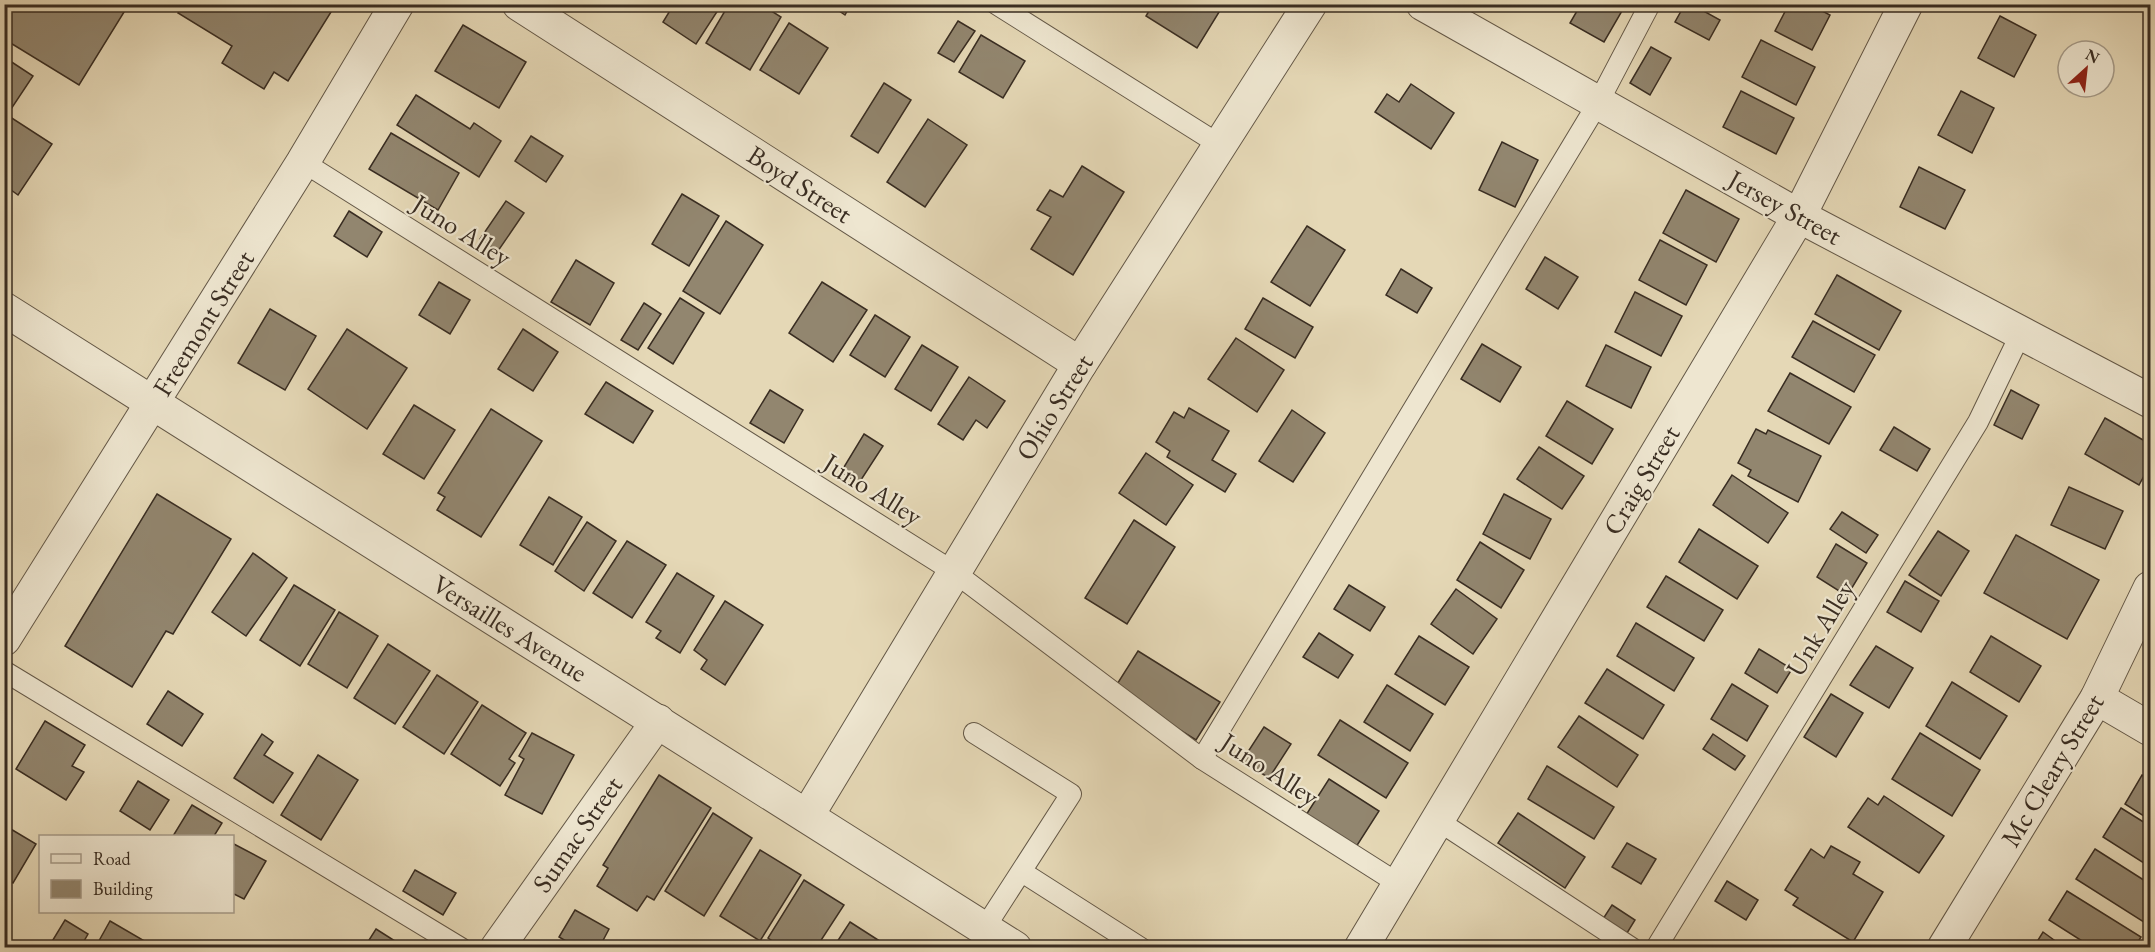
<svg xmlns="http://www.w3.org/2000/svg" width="2155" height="952" font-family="'EB Garamond',serif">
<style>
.building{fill:#92866f;stroke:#392d22;stroke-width:1.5}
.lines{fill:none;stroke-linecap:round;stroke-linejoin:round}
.service-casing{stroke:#645847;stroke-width:22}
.minor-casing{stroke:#645847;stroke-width:35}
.tertiary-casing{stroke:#645847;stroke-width:35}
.service{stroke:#eee6d0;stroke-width:20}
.minor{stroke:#eee6d0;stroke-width:33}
.tertiary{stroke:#eee6d0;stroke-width:33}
.labels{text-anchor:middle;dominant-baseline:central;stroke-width:4.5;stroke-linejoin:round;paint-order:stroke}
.street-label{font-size:27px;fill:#392d22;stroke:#eee6d0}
</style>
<rect width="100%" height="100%" fill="#e5d8b6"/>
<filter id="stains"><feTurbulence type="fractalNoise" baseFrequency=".00333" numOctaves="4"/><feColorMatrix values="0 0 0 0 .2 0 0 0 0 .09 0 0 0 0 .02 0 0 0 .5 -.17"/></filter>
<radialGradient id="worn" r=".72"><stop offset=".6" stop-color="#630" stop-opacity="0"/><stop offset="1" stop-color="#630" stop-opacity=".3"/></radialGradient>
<g class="building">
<path d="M8 4H129L79 85 4 39V10Z"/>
<path d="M183 4H336L288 81 274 72 264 89 222 63 232 46 178 13Z"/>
<path d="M674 4H722L696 44 663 22Z"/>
<path d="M729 4H760L781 17 750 70 706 43Z"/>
<path d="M829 4H851L845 15Z"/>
<path d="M1153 4H1224L1197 48 1146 16Z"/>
<path d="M1581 4H1626L1604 42 1570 23Z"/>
<path d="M1685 4H1691L1720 20 1709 40 1675 22Z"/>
<path d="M1789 4H1809L1830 15 1812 50 1775 31Z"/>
<path d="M2000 16 2036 35 2014 77 1978 58Z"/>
<path d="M958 21 975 31 954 62 938 53Z"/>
<path d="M789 23 828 48 799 94 760 70Z"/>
<path d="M463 25 526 62 499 108 435 71Z"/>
<path d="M981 35 1025 61 1003 98 959 72Z"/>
<path d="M1761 40 1815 67 1796 105 1742 77Z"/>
<path d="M1651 47 1671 58 1650 95 1630 83Z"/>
<path d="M4 57 33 76 7 115 52 144 18 195 11 190 4 200Z"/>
<path d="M884 83 911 100 878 153 851 136Z"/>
<path d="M1411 84 1454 113 1431 149 1375 112 1387 94 1399 102Z"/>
<path d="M1741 91 1794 118 1776 154 1723 127Z"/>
<path d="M1961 91 1994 108 1972 153 1938 135Z"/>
<path d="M416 95 470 129 474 123 501 141 479 177 397 125Z"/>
<path d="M928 119 967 145 925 207 887 182Z"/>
<path d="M391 133 459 173 438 210 369 169Z"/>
<path d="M531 136 563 156 546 182 515 161Z"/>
<path d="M1502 142 1538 160 1515 207 1479 190Z"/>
<path d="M1082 166 1124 192 1073 275 1031 249 1051 217 1037 210 1050 190 1063 197Z"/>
<path d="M1919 167 1965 190 1945 229 1900 207Z"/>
<path d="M1686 190 1739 219 1716 262 1663 233Z"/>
<path d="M682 194 719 216 689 266 652 244Z"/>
<path d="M506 201 524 213 498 251 480 239Z"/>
<path d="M349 211 382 232 367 257 334 236Z"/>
<path d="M726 221 763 245 720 314 683 291Z"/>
<path d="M1307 226 1345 250 1310 306 1271 282Z"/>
<path d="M1660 240 1707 265 1686 305 1639 280Z"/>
<path d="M1545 257 1578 277 1558 309 1526 289Z"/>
<path d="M576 260 614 283 590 325 551 302Z"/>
<path d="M1401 269 1432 288 1417 313 1386 295Z"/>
<path d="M1837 275 1901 311 1879 350 1815 314Z"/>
<path d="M439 282 470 300 450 334 419 315Z"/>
<path d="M822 282 867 310 833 362 789 333Z"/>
<path d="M1635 292 1682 316 1661 356 1615 332Z"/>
<path d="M680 298 704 313 673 364 648 348Z"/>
<path d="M1263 298 1313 327 1295 358 1245 329Z"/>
<path d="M644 303 661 314 638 350 621 340Z"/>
<path d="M270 309 316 336 285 390 238 363Z"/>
<path d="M875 315 910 337 885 377 850 355Z"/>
<path d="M1813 321 1875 355 1854 392 1792 357Z"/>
<path d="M347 329 407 368 367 429 308 389Z"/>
<path d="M523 329 558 352 533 391 498 369Z"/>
<path d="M1236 338 1284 370 1257 412 1208 379Z"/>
<path d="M1482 344 1521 367 1500 402 1461 379Z"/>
<path d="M922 345 958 367 931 411 895 389Z"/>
<path d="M1606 345 1651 367 1631 408 1586 386Z"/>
<path d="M1790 373 1851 407 1829 444 1768 411Z"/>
<path d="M969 377 1005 401 987 428 976 420 963 440 938 424Z"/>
<path d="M606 382 653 411 633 443 585 414Z"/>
<path d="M770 390 803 410 784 443 750 423Z"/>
<path d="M2011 390 2039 405 2022 439 1994 425Z"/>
<path d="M1567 401 1613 429 1592 464 1546 436Z"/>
<path d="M414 405 455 430 424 479 383 454Z"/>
<path d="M1189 408 1229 431 1212 460 1236 474 1225 492 1167 457 1170 451 1156 442 1174 412 1184 418Z"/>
<path d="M491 409 542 441 481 537 437 510 445 497 438 493Z"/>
<path d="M1292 410 1325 433 1293 482 1259 461Z"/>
<path d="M2105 418 2150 444V465L2139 485 2085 454Z"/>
<path d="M1894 427 1930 449 1917 471 1880 450Z"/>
<path d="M1756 429 1766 434 1768 430 1821 456 1798 502 1748 476 1751 470 1738 463Z"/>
<path d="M864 434 883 446 859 483 841 472Z"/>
<path d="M1539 447 1584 476 1562 509 1517 479Z"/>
<path d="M1146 453 1193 485 1166 525 1119 493Z"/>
<path d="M1732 475 1788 513 1768 543 1713 505Z"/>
<path d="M2069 487 2123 511 2105 549 2051 525Z"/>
<path d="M157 494 231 539 173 634 166 631 132 687 65 646Z"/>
<path d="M1504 494 1551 519 1530 559 1483 534Z"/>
<path d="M549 497 582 517 553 565 520 545Z"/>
<path d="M1842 512 1878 535 1866 553 1830 529Z"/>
<path d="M1134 520 1175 547 1127 624 1085 598Z"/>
<path d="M587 522 616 541 584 591 555 571Z"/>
<path d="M1699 529 1758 566 1737 599 1679 562Z"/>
<path d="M1938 531 1969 551 1941 596 1909 575Z"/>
<path d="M2016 535 2099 580 2067 639 1984 593Z"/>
<path d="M627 541 666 565 632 618 593 593Z"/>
<path d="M1480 542 1524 570 1501 608 1457 580Z"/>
<path d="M1836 544 1867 563 1847 596 1817 577Z"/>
<path d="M253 553 287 578 246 636 212 612Z"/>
<path d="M677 573 714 596 680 653 656 638 661 631 646 622Z"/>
<path d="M1666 576 1723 610 1704 641 1647 607Z"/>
<path d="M1905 581 1939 601 1921 632 1887 612Z"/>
<path d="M294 585 335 610 300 666 260 640Z"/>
<path d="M1349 585 1385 607 1370 631 1334 609Z"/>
<path d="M1456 589 1497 619 1473 654 1431 624Z"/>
<path d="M725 601 763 625 725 685 701 669 707 660 694 650Z"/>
<path d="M339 612 378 636 347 688 308 664Z"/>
<path d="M1636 623 1694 658 1674 691 1617 656Z"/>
<path d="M1319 633 1353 655 1338 678 1303 657Z"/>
<path d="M1419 636 1469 667 1445 705 1395 674Z"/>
<path d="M1991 636 2041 666 2019 702 1970 672Z"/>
<path d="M388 644 430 671 395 724 354 698Z"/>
<path d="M1876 646 1913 668 1889 708 1850 685Z"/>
<path d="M1759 649 1792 669 1777 693 1745 673Z"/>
<path d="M1138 651 1220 702 1196 740 1114 689Z"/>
<path d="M1607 669 1664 705 1643 739 1585 703Z"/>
<path d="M437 675 478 702 444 754 403 727Z"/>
<path d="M1952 682 2007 716 1980 759 1926 726Z"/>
<path d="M1732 684 1768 706 1747 741 1711 719Z"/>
<path d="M1387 685 1433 714 1410 751 1364 722Z"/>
<path d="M168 691 203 714 182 746 147 724Z"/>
<path d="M1831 694 1863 713 1836 757 1804 737Z"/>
<path d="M482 705 526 733 509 759 515 763 500 786 451 754Z"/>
<path d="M1579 716 1638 755 1617 787 1558 747Z"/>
<path d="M1340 720 1408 763 1386 798 1318 755Z"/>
<path d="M45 721 85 745 72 766 84 772 66 800 16 769Z"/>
<path d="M1264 727 1291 744 1269 778 1242 761Z"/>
<path d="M532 733 574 755 542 814 505 795 524 759 519 756Z"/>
<path d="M1920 733 1980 770 1952 816 1892 779Z"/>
<path d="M262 734 273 742 264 755 293 773 273 803 234 778Z"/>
<path d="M1713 734 1745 756 1735 770 1703 749Z"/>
<path d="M318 755 358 780 321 840 281 815Z"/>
<path d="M1547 766 1614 807 1594 839 1528 799Z"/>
<path d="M659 775 711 808 654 900 647 896 637 911 597 886 608 868 603 865Z"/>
<path d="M2142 775 2150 780V820L2125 804Z"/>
<path d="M1329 779 1379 811 1356 847 1306 815Z"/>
<path d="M138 781 169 800 150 830 120 811Z"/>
<path d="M1884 796 1944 836 1919 873 1848 827 1868 798 1878 805Z"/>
<path d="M192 805 222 823 214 836H173Z"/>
<path d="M2121 808 2150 826V867L2103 837Z"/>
<path d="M713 813 752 838 704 916 665 891Z"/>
<path d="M1518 813 1585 857 1565 888 1498 843Z"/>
<path d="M4 825 36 844 13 883 4 878Z"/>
<path d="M232 843 266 861 244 899 232 893Z"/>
<path d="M1627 843 1656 859 1641 884 1612 867Z"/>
<path d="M1831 846 1860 862 1853 874 1883 892 1853 942 1793 905 1798 898 1785 890 1811 849 1824 858Z"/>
<path d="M2095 849 2150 884V926L2076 879Z"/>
<path d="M760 850 801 875 760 941 720 916Z"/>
<path d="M415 870 456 893 443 915 403 891Z"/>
<path d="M804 880 844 905 816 948H783L768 938Z"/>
<path d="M1727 881 1758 900 1746 920 1715 901Z"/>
<path d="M2067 891 2141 937 2134 948H2093L2049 920Z"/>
<path d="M1612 905 1635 920 1624 938 1601 922Z"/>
<path d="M575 910 609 929 599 948H578L559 937Z"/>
<path d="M65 920 88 934 80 948H48Z"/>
<path d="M110 921 148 943 146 948H95Z"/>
<path d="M850 922 889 947V948H833Z"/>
<path d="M376 929 406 948H364Z"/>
<path d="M2043 932 2065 948H2033Z"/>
</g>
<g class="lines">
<g class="service-casing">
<g id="service">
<path d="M996 4 1220 145"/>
<path d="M303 162 954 572 1202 759 1399 884"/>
<path d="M4 671 461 948"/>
<path d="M974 733 1071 794 984 929"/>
<path d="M1202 759 1598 103 1650 4"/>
<path d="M1437 820 1632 948"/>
<path d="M1022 872 1141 948"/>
<path d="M1656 948 1978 422 2021 333"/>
</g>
</g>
<g class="minor-casing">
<g id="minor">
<path d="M519 4 1080 364"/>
<path d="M1423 4 1799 216 2150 401"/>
<path d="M4 639 303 162 397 4"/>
<path d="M2097 698 2150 729"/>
<path d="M807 816 1080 364 1310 4"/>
<path d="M497 948 658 721"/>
<path d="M1361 948 1799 216 1906 4"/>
<path d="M1944 948 2097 698 2150 588"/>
</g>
</g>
<g class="tertiary-casing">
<path id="tertiary" d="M4 309 1015 948"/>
</g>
<use href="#service" class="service"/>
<use href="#minor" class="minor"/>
<use href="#tertiary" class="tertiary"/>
</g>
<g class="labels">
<g class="street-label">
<text transform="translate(800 184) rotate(33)">Boyd Street</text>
<text transform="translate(1785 207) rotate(29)">Jersey Street</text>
<text transform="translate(462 230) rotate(32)">Juno Alley</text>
<text transform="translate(203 323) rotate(-58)">Freemont Street</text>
<text transform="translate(1054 407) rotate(-58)">Ohio Street</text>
<text transform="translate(1641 480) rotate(-59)">Craig Street</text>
<text transform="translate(873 489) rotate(32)">Juno Alley</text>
<text transform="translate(510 628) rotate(32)">Versailles Avenue</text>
<text transform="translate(1820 628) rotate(-59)">Unk Alley</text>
<text transform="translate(1270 769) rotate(33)">Juno Alley</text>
<text transform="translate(2052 770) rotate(-59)">Mc Cleary Street</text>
<text transform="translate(577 834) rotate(-55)">Sumac Street</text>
</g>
</g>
<rect width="2155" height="952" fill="none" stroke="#e5d8b6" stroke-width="24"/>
<rect x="6" y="6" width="2143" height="940" fill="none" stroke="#392d22" stroke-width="3"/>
<rect x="12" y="12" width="2131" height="928" fill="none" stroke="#392d22" stroke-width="1.5"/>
<rect x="39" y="835" width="195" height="78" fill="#eee6d0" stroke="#a69c8a" stroke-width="1.5"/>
<rect x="51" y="854" width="30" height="9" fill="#eee6d0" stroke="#a69c8a" stroke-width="1.5"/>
<text x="93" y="865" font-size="18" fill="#392d22">Road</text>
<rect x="51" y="880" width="30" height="18" fill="#92866f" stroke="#a69c8a" stroke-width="1.5"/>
<text x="93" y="895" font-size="18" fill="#392d22">Building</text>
<g transform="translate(2086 69) rotate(27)"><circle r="28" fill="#eee6d0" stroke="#a69c8a" stroke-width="1.5"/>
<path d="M0-4.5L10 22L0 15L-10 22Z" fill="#8f2418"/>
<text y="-9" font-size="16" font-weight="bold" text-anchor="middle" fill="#392d22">N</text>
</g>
<rect width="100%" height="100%" filter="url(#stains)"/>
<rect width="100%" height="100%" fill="url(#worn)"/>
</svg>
